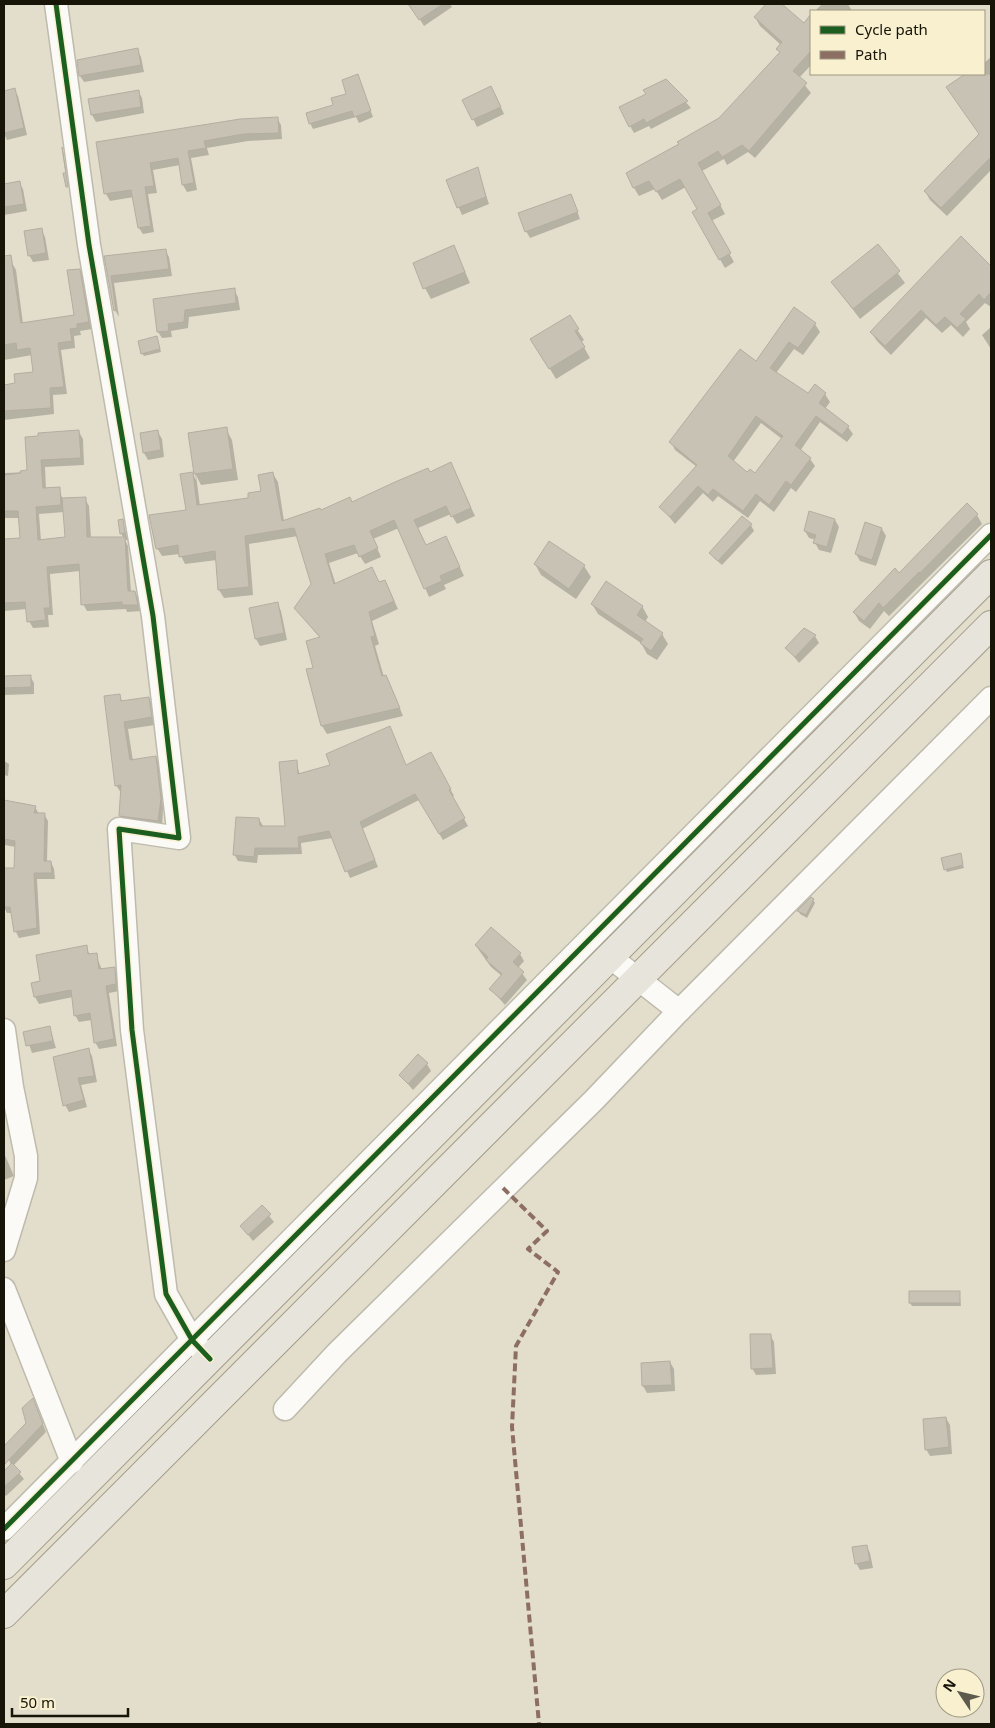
<svg xmlns="http://www.w3.org/2000/svg" width="995" height="1728" font-family="'Noto Sans',sans-serif">
<style>
.shadow{fill:#0003;fill-rule:evenodd}
.building{fill:#c8c2b5;stroke:#b3aea0;fill-rule:evenodd}
.lines{fill:none;stroke-linecap:round;stroke-linejoin:round}
.minor-casing{stroke:#bebaac;stroke-width:25}
.major-casing{stroke:#a29d89;stroke-width:30}
.minor{stroke:#fbfaf7;stroke-width:22}
.major{stroke:#e7e4db;stroke-width:28}
.quiet{stroke:#8d6e63;stroke-width:4;stroke-dasharray:8 4;stroke-linecap:butt}
.cycleway-casing{stroke:#f9f0d0;stroke-width:8}
.cycleway{stroke:#1b5e20;stroke-width:5}
</style>
<rect width="100%" height="100%" fill="#e3decc"/>
<g class="shadow">
<path d="M413 4H450L452 7 424 26 411 5Z"/>
<path d="M767 4H780L804 25 811 16V65L799 78 811 93 755 158 748 152 727 165 724 159 702 171 725 214 711 221 734 262 725 268 693 213 699 210 686 187 662 200 655 189 639 196 634 188 680 145 719 119 780 54 778 49 781 45 760 26 755 17Z"/>
<path d="M822 4H848L852 11H815Z"/>
<path d="M137 50 141 57 144 72 84 82 80 76Z"/>
<path d="M991 57V170L947 216 930 200 925 191 980 135 948 88 968 74H984V63Z"/>
<path d="M357 76 373 117 359 123 356 117 313 129 310 123 348 95Z"/>
<path d="M666 80 691 108 651 129 649 126 634 133 630 126 648 95Z"/>
<path d="M14 90 18 96 27 135 7 140 4 134V92Z"/>
<path d="M138 91 142 98 144 113 96 122 92 115 89 100Z"/>
<path d="M495 94 504 114 477 127 464 100Z"/>
<path d="M277 118 281 125 282 139 248 141 207 148 209 155 191 158 197 190 187 192 183 185 180 165 153 170 157 193 148 194 154 232 143 234 139 228 134 197 110 201 106 194 97 143Z"/>
<path d="M477 168 489 204 462 215 447 181Z"/>
<path d="M19 183 23 189 27 211 4 215V190Z"/>
<path d="M571 195 580 219 530 238 526 231Z"/>
<path d="M41 230 45 237 49 260 33 262 29 255Z"/>
<path d="M454 246 470 283 431 299 425 288Z"/>
<path d="M878 246 905 283 860 319 832 282Z"/>
<path d="M165 250 169 257 172 276 114 283 119 317 115 310 106 257Z"/>
<path d="M12 263 16 270 23 324 75 316 79 270 83 277 92 329 80 331 81 335 74 336 75 348 61 350 67 394 53 395 54 414 4 420V386L13 385 35 373 32 355 4 360V265Z"/>
<path d="M991 264V307L985 303 966 322 970 329 963 337 951 325 942 333 926 318 891 355 877 341 871 332Z"/>
<path d="M234 290 238 297 240 310 189 317 188 328 171 331 172 337 162 338 158 332 154 301Z"/>
<path d="M794 309 815 324 820 332 803 355 794 349 776 373 808 395 815 386 825 394 830 402 825 409 848 427 853 434 847 442 820 422 800 451 810 459 815 466 796 492 791 488 774 512 760 501 748 518 718 496 713 502 703 493 675 524 661 507 697 467 675 450 671 442 756 363ZM761 423 782 439 756 475 748 474 733 462Z"/>
<path d="M569 317 584 340 581 342 590 358 556 379 532 339Z"/>
<path d="M991 327V349L982 335Z"/>
<path d="M158 341 161 352 144 356 142 353Z"/>
<path d="M226 429 232 440 238 480 201 485 196 475 200 506 250 499 262 492 273 474 278 482 284 521 352 503 451 464 475 516 457 524 451 514 418 528 426 546 446 537 464 576 444 585 446 589 429 597 399 528 373 539 381 557 365 564 358 553 329 563 336 585 379 583 389 589 398 609 372 621 379 644 375 646 384 677 390 684 403 716 327 734 322 726 315 669 320 638 295 608 313 584 298 536 249 544 253 595 224 598 219 590 217 560 185 564 180 554 162 556 157 548 187 511 192 473 196 480 190 434Z"/>
<path d="M79 432 83 439 84 465 45 467 46 489H59L63 500 85 499 89 506 91 538 124 539 121 533 122 520 128 540H125L128 546 131 592H135L139 599 141 611 127 612 126 609 87 611 83 604 80 571 50 574 53 615H48L49 627 33 628 29 621 27 609 4 611V625V540L21 539 20 518H4V451L5 473 28 472 26 438ZM64 512 66 538 41 541 39 514Z"/>
<path d="M158 432 162 439 164 457 148 460 144 453Z"/>
<path d="M977 515 982 524 889 616 884 611 870 629 859 621 854 612Z"/>
<path d="M835 520 839 527 831 553 819 550 815 543 816 540 809 538 805 531Z"/>
<path d="M866 524 882 529 886 536 876 566 860 561 856 554Z"/>
<path d="M751 525 754 531 722 565 714 558 711 553Z"/>
<path d="M550 543 584 566 591 577 576 599 541 575 535 564Z"/>
<path d="M277 604 281 611 287 640 260 646 256 639 250 609Z"/>
<path d="M592 604 642 606 648 617 645 622 662 634 668 644 657 660 647 654 641 643 598 614Z"/>
<path d="M815 636 819 643 799 663 787 648Z"/>
<path d="M30 676 34 683V694L4 695V677Z"/>
<path d="M119 696 123 702 149 698 153 706 155 725 128 729 133 761 156 757 160 765 163 808 162 828 125 824 120 816 121 793 116 785Z"/>
<path d="M435 760 454 796 452 797 468 826 443 840 419 800 362 829 378 867 350 878 333 838 301 843 302 854 258 855 257 863 238 861 234 854 259 819 263 826 287 827 296 762 300 775 406 766Z"/>
<path d="M4 761 9 764 8 776 4 775Z"/>
<path d="M5 802 35 807 39 814H44L48 821 47 862H51L54 869 55 879H37L40 934 19 938 16 932 12 913H7L4 907 5 869H15L16 847 4 845Z"/>
<path d="M960 855 964 868 947 872 945 869Z"/>
<path d="M813 900 815 903 807 918 800 914 799 911Z"/>
<path d="M476 946 520 954 524 961 518 968 527 980 505 1005 491 989 502 976 491 967Z"/>
<path d="M86 947 90 955H96L102 970 114 968 118 975 119 991 109 993 117 1046 99 1049 95 1042 92 1020 79 1022 75 1015 73 997 39 1004 35 997 41 982Z"/>
<path d="M50 1028 56 1048 32 1053 25 1033Z"/>
<path d="M88 1049 92 1056 97 1082 81 1085 87 1107 69 1112 65 1105Z"/>
<path d="M427 1064 431 1071 413 1090 400 1075Z"/>
<path d="M4 1153 14 1176 4 1180Z"/>
<path d="M262 1207 274 1222 253 1241 241 1226Z"/>
<path d="M959 1293 961 1306H912L910 1303Z"/>
<path d="M770 1335 774 1342 776 1374 756 1375 752 1368Z"/>
<path d="M670 1362 674 1369 675 1391 647 1393 643 1386Z"/>
<path d="M36 1406 46 1432 13 1466 24 1479 6 1496 4 1494V1472L11 1465 4 1448 28 1423Z"/>
<path d="M946 1418 950 1425 952 1454 930 1456 926 1449Z"/>
<path d="M866 1546 870 1553 873 1568 860 1570 856 1563Z"/>
</g>
<g class="building">
<path d="M408 4H443L419 20Z"/>
<path d="M766 4H782L804 23 811 14V51L793 71 807 83 749 151 742 145 722 157 718 151 698 163 721 205 708 213 731 253 719 260 692 212 697 209 680 179 656 192 649 181 633 188 626 173 679 144 677 142 719 118 780 52 776 49 782 42 754 17Z"/>
<path d="M138 48 141 65 79 76 77 60Z"/>
<path d="M358 74 371 111 354 117 352 111 309 124 306 113 333 105 331 98 346 94 342 80Z"/>
<path d="M965 74H991V157L941 208 924 191 979 134 946 87Z"/>
<path d="M666 79 688 101 646 123 644 119 629 127 619 107 646 94 643 90Z"/>
<path d="M491 86 501 107 472 120 462 100Z"/>
<path d="M15 88 24 128 4 133V91Z"/>
<path d="M139 90 141 107 91 115 88 99Z"/>
<path d="M278 117 279 133 244 134 204 141 206 148 188 151 194 183 182 185 178 158 150 163 154 186 145 187 151 226 138 228 131 190 104 194 96 142 240 119Z"/>
<path d="M62 147 68 187H66L63 173H66Z"/>
<path d="M478 167 486 197 457 208 446 180Z"/>
<path d="M20 181 24 204 4 207V184Z"/>
<path d="M571 194 578 212 525 232 518 213Z"/>
<path d="M42 228 46 253 28 256 24 231Z"/>
<path d="M961 236 991 266V292L984 300 979 294 960 314 966 319 957 328 945 317 936 325 921 310 885 346 870 332Z"/>
<path d="M878 244 900 271 853 309 831 282Z"/>
<path d="M454 245 465 272 423 289 413 263Z"/>
<path d="M166 249 169 269 111 276 116 310 114 311 104 256Z"/>
<path d="M11 255 21 323 74 315 67 270 80 269 89 322 77 324V328L70 329 72 341 58 343 64 387 50 388 51 408 4 411V385L15 383 14 374 33 372 30 348 17 350 16 343 4 345V256Z"/>
<path d="M235 288 236 303 185 310 184 322 168 324 169 331 157 332 153 299Z"/>
<path d="M794 307 816 323 798 348 789 342 770 368 808 393 815 384 826 393 819 403 849 426 842 435 816 416 795 445 811 458 791 485 786 481 769 505 756 494 743 511 713 489 708 495 698 486 670 517 659 507 697 465 669 442 740 349 756 361ZM756 416 783 436 755 473 750 469 747 472 728 456Z"/>
<path d="M570 315 579 329 575 331 585 347 549 369 530 339Z"/>
<path d="M157 336 160 349 141 354 138 341Z"/>
<path d="M227 427 233 469 194 474 188 433Z"/>
<path d="M79 430 81 458 41 460 43 488 60 487 61 505 36 507 38 540 65 537 62 498 86 497 87 537H125L128 591H135L138 605H122V602L81 605 79 564 47 567 50 608H44L46 620 27 622 25 602 4 603V539L20 538 18 511H4V475L21 473 20 471 27 470 25 437 38 436V433Z"/>
<path d="M158 430 161 450 143 453 140 433Z"/>
<path d="M451 462 471 508 451 517 446 506 414 520 426 545 446 536 460 567 440 576 442 581 424 589 394 520 370 531 378 548 359 557 354 545 325 554 334 584 372 567 379 582 385 580 394 601 369 612 375 636 371 637 382 676 386 675 400 708 321 726 306 669 313 668 306 641 320 637 294 608 311 584 294 528 245 536 249 587 218 590 215 551 179 557 178 545 156 549 149 515 186 510 180 474 193 472 197 505 248 498V493L261 491 258 475 273 472 282 521 320 508 321 510 350 497 352 502 395 482 428 468 430 472Z"/>
<path d="M967 503 978 514 920 573 919 572 883 608 879 603 864 621 853 612 895 568 899 573Z"/>
<path d="M809 511 835 519 827 547 813 543 816 535 804 531Z"/>
<path d="M742 516 752 524 718 561 709 553Z"/>
<path d="M123 519 125 533 120 534 118 520Z"/>
<path d="M865 522 882 528 872 560 855 554Z"/>
<path d="M549 541 585 565 569 589 534 564Z"/>
<path d="M606 581 643 606 637 615 663 633 651 651 640 643 643 639 591 604Z"/>
<path d="M278 602 284 633 255 639 249 608Z"/>
<path d="M804 628 816 635 795 657 785 648Z"/>
<path d="M31 675V687L4 688V676Z"/>
<path d="M120 694 121 701 149 697 152 717 124 722 130 760 156 756 161 799 158 821 119 816 121 785 115 786 104 696Z"/>
<path d="M390 726 406 765 431 752 451 789 449 790 465 818 439 834 415 794 360 822 375 860 345 872 329 831 298 837 299 848H255L254 857 233 855 236 817 259 818 260 826H285L279 762 297 760 298 774 330 765 326 754Z"/>
<path d="M4 800 36 806 34 813H45L44 861H51L52 873H34L37 928 14 932 10 907H4V868H14L15 841 4 839Z"/>
<path d="M961 853 963 865 944 870 941 858Z"/>
<path d="M811 897 814 899 806 915 797 911Z"/>
<path d="M491 927 521 953 513 962 524 972 501 999 489 989 502 974 486 960 488 957 475 945Z"/>
<path d="M87 945 88 954 97 953 99 969 115 967 116 984 106 986 114 1039 94 1043 90 1013 74 1016 71 990 34 997 31 983 40 981 36 955Z"/>
<path d="M50 1026 53 1041 26 1046 23 1032Z"/>
<path d="M89 1048 94 1076 78 1078 84 1100 63 1106 53 1057Z"/>
<path d="M418 1054 428 1063 408 1084 399 1075Z"/>
<path d="M262 1205 271 1214 248 1235 240 1226Z"/>
<rect x="909" y="1291" width="51" height="12"/>
<path d="M750 1334H771L773 1368 751 1369Z"/>
<path d="M670 1361 672 1385 642 1386 641 1363Z"/>
<path d="M33 1398 43 1424 4 1465V1446L26 1423 22 1408Z"/>
<path d="M946 1417 949 1447 925 1450 923 1419Z"/>
<path d="M12 1463 21 1472 4 1487V1471Z"/>
<path d="M867 1545 870 1561 855 1564 852 1547Z"/>
</g>
<g class="lines">
<g class="minor-casing">
<g id="minor">
<path d="M56 4 89 245 153 616 179 838 119 829 132 1030 166 1294 192 1340 210 1359"/>
<path d="M610 957 679 1011"/>
<path d="M4 1030 12 1087 26 1156V1178L4 1250"/>
<path d="M4 1289 72 1462"/>
<path d="M285 1409 337 1353 594 1100 679 1011 991 698"/>
<path d="M4 1529 991 535"/>
</g>
</g>
<g class="major-casing">
<g id="major">
<path d="M4 1565 991 574"/>
<path d="M4 1614 991 625"/>
</g>
</g>
<use href="#minor" class="minor"/>
<use href="#major" class="major"/>
<path class="quiet" d="M503 1188 547 1231 528 1249 558 1272 516 1346 512 1427 539 1724"/>
<g class="cycleway-casing">
<g id="cycleway">
<path d="M56 4 89 245 153 616 179 838 119 829 132 1030 166 1294 192 1340 210 1359"/>
<path d="M4 1529 991 535"/>
</g>
</g>
<use href="#cycleway" class="cycleway"/>
</g>
<rect width="995" height="1728" fill="none" stroke="#171408" stroke-width="10"/>
<rect x="810" y="10" width="175" height="65" fill="#f9f0d0" stroke="#9f9880"/>
<rect x="820" y="26" width="25" height="8" fill="#1b5e20" stroke="#9f9880"/>
<text x="855" y="35" font-size="15" fill="#171408">Cycle path</text>
<rect x="820" y="51" width="25" height="8" fill="#8d6e63" stroke="#9f9880"/>
<text x="855" y="60" font-size="15" fill="#171408">Path</text>
<g transform="translate(960 1693) rotate(305)"><circle r="24" fill="#f9f0d0" stroke="#9f9880"/>
<path d="M0-4L9 19L0 12L-9 19Z" fill="#5e5b4d"/>
<text y="-8" font-size="14" font-weight="bold" text-anchor="middle" fill="#171408">N</text>
</g>
<path d="M12 1708v8h116v-8" fill="none" stroke="#171408" stroke-width="2.5"/>
<text x="20" y="1708" font-size="15" fill="#171408" stroke="#f9f0d0" stroke-width="4" paint-order="stroke">50 m</text>
</svg>
